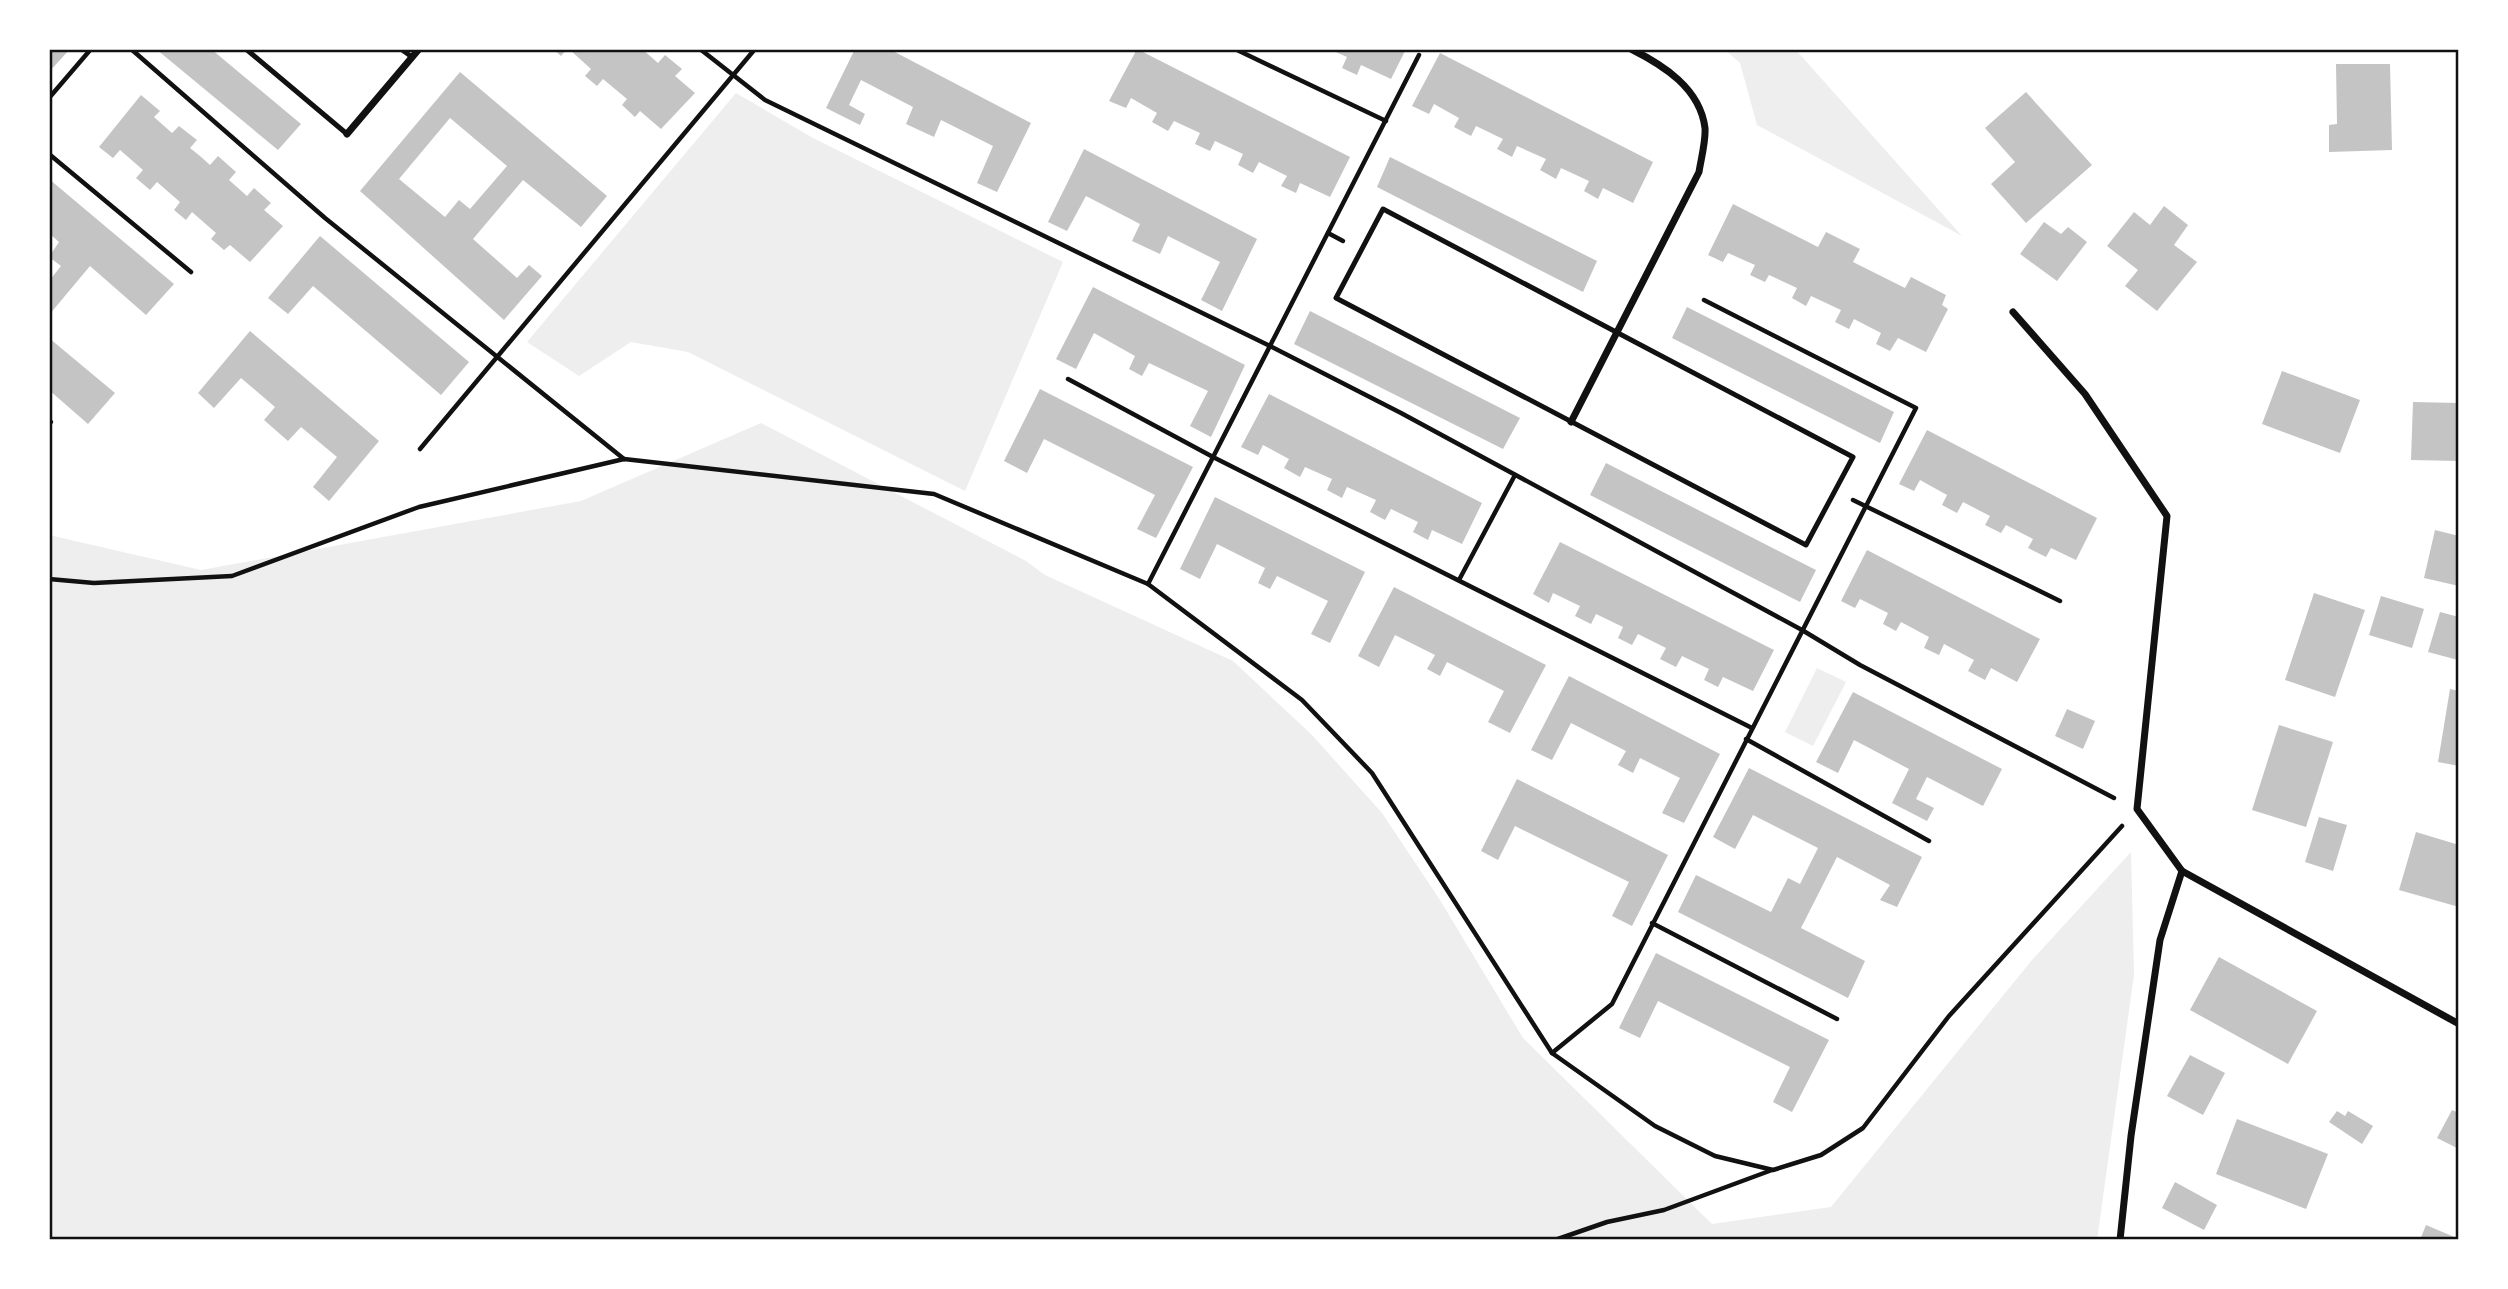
<svg xmlns="http://www.w3.org/2000/svg" width="2508" height="1289" font-family="'Source Sans 3',sans-serif">
<style>
.green{fill:#eee}
.building{fill:#c4c4c4;fill-rule:evenodd}
.lines{fill:none;stroke-linecap:round;stroke-linejoin:round}
.path{stroke:#111;stroke-width:4.5}
.service{stroke:#111;stroke-width:5}
.minor{stroke:#111;stroke-width:7}
.neatline{fill:none;stroke:#111;stroke-width:2.5}
</style>
<rect width="100%" height="100%" fill="#fff"/>
<g class="green">
<path d="M1724 49H1795L1962 236 1757 125 1740 63Z"/>
<path d="M736 93 813 138 1063 262 965 491 688 352 631 342 579 376 527 342Z"/>
<path d="M761 423 1026 561 1045 575 1233 661 1312 735 1382 813 1440 900 1523 1038 1712 1224 1831 1207 2032 960 2131 852 2134 975 2097 1240H49V535L201 570 581 501Z"/>
<path d="M1817 668 1846 682 1813 746 1785 732Z"/>
</g>
<g class="building">
<path d="M49 49H70L49 72Z"/>
<path d="M156 49H211L301 124 278 150Z"/>
<path d="M553 49H567L561 56Z"/>
<path d="M569 49H642L658 63 665 55 682 69 675 76 695 93 661 129 640 111 635 117 622 105 627 99 603 79 597 86 585 76 591 69Z"/>
<path d="M855 49H889L1031 123 997 192 977 183 993 146 941 120 934 137 906 124 913 107 861 80 849 105 865 114 860 125 826 108Z"/>
<path d="M1137 49 1350 157 1330 197 1300 183 1296 193 1281 186 1287 176 1259 162 1253 173 1238 165 1243 154 1215 141 1210 151 1195 144 1200 133 1174 121 1168 131 1152 122 1157 113 1131 98 1126 108 1109 101Z"/>
<path d="M1329 49H1406L1391 79 1361 65 1357 75 1342 68 1347 57Z"/>
<path d="M1440 53 1653 162 1633 203 1603 188 1598 199 1584 191 1589 181 1561 168 1556 179 1540 170 1546 159 1517 146 1512 157 1497 149 1503 139 1476 126 1471 136 1454 127 1459 118 1434 104 1429 114 1412 106Z"/>
<path d="M2336 64H2390L2392 150 2329 152V125L2337 124Z"/>
<path d="M460 72 607 196 581 227 523 180 473 239 517 278 529 265 542 276 504 320 360 191ZM450 118 507 166 470 209 459 200 445 217 399 179Z"/>
<path d="M2026 92 2092 165 2026 223 1991 184 2015 162 1985 128Z"/>
<path d="M141 95 160 111 154 117 172 133 179 126 197 140 190 148 200 156 210 165 218 156 236 172 229 180 247 196 254 188 271 203 264 210 283 226 250 262 230 245 224 250 211 239 216 233 192 212 186 220 174 210 180 202 157 182 150 190 136 178 143 170 120 150 113 158 99 147Z"/>
<path d="M1084 149 1257 239 1222 311 1201 300 1220 262 1168 236 1160 254 1132 241 1140 224 1086 196 1067 231 1048 222Z"/>
<path d="M1390 157 1597 261 1583 292 1377 187Z"/>
<path d="M49 179 174 284 146 315 90 266 49 315V281L61 266 49 257 59 242 49 233Z"/>
<path d="M1733 204 1818 247 1826 232 1860 249 1853 262 1905 288 1911 277 1946 295 1942 305 1948 309 1926 352 1898 338 1890 351 1876 344 1881 333 1854 319 1849 329 1835 322 1841 310 1811 296 1806 306 1792 298 1797 288 1769 275 1765 282 1750 275 1755 265 1728 253 1723 262 1708 255Z"/>
<path d="M2164 206 2188 225 2174 245 2197 262 2157 311 2125 286 2138 270 2107 246 2134 212 2150 225Z"/>
<path d="M2044 222 2061 234 2068 227 2087 242 2057 281 2020 254Z"/>
<path d="M320 236 469 362 441 395 313 286 288 314 268 298Z"/>
<path d="M1093 287 1245 365 1211 437 1190 426 1208 391 1149 363 1142 376 1129 369 1135 356 1094 333 1076 369 1056 359Z"/>
<path d="M1687 307 1894 412 1880 443 1672 338Z"/>
<path d="M1310 311 1520 418 1503 449 1294 344Z"/>
<path d="M250 331 379 441 329 501 313 487 337 457 301 427 288 441 264 420 275 407 241 378 214 408 198 393Z"/>
<path d="M49 338 115 393 88 424 49 390Z"/>
<path d="M2282 371 2360 400 2340 453 2262 424Z"/>
<path d="M1040 389 1193 467 1156 538 1137 529 1155 495 1044 439 1027 473 1004 461Z"/>
<path d="M1269 394 1482 503 1462 544 1432 530 1428 540 1413 532 1418 522 1391 509 1385 520 1370 512 1376 500 1347 487 1342 498 1327 490 1332 479 1305 467 1300 477 1284 468 1289 459 1263 445 1258 455 1241 447Z"/>
<path d="M2413 402 2459 403V461L2411 460Z"/>
<path d="M1927 430 2097 518 2076 560 2051 548 2046 557 2028 548 2033 539 2006 525 2001 533 1985 525 1990 516 1963 502 1957 513 1942 505 1947 495 1920 480 1914 491 1899 484Z"/>
<path d="M1606 463 1816 570 1800 602 1590 495Z"/>
<path d="M1215 497 1365 572 1330 643 1311 634 1328 601 1277 576 1270 589 1258 583 1265 568 1217 544 1200 579 1180 569Z"/>
<path d="M2435 530 2459 536V586L2424 578Z"/>
<path d="M1560 542 1774 650 1753 691 1723 677 1718 687 1704 680 1709 669 1682 656 1676 667 1660 659 1666 648 1638 634 1632 645 1618 638 1623 627 1596 614 1591 624 1575 616 1580 606 1553 593 1549 603 1533 594Z"/>
<path d="M1867 550 2040 639 2017 682 1991 668 1985 680 1968 671 1974 660 1944 644 1939 655 1924 648 1929 637 1901 622 1896 631 1883 624 1888 613 1860 599 1855 608 1841 601Z"/>
<path d="M1394 587 1546 665 1510 733 1488 722 1504 691 1447 662 1440 676 1427 669 1435 655 1395 635 1379 667 1358 656Z"/>
<path d="M2314 593 2365 610 2335 697 2285 680Z"/>
<path d="M2381 596 2424 609 2412 648 2369 635Z"/>
<path d="M2440 612 2459 617 2458 660 2428 652Z"/>
<path d="M1569 676 1720 754 1684 823 1662 813 1680 778 1640 758 1633 773 1618 765 1626 751 1571 723 1552 760 1531 750Z"/>
<path d="M2450 689 2459 691V766L2438 762Z"/>
<path d="M1853 692 2002 769 1983 806 1927 777 1916 799 1934 808 1927 821 1892 803 1909 769 1854 740 1838 773 1816 762Z"/>
<path d="M2067 709 2095 721 2083 749 2055 736Z"/>
<path d="M2279 725 2333 742 2306 827 2252 810Z"/>
<path d="M1749 768 1922 857 1897 907 1880 900 1890 885 1837 857 1801 928 1865 961 1848 998 1678 912 1696 875 1771 912 1788 878 1800 884 1818 848 1753 815 1735 849 1713 837Z"/>
<path d="M1517 779 1668 855 1632 926 1612 916 1629 882 1515 826 1498 860 1481 851Z"/>
<path d="M2319 817 2347 825 2333 871 2305 862Z"/>
<path d="M2416 832 2459 845V907L2399 890Z"/>
<path d="M1656 953 1829 1040 1792 1112 1773 1102 1790 1067 1658 1001 1640 1038 1619 1028Z"/>
<path d="M2219 957 2317 1011 2288 1064 2190 1010Z"/>
<path d="M2190 1055 2225 1073 2203 1115 2167 1096Z"/>
<path d="M2452 1110 2459 1113V1149L2437 1138Z"/>
<path d="M2337 1111 2345 1116 2348 1111 2373 1126 2362 1144 2329 1122Z"/>
<path d="M2237 1119 2328 1154 2306 1209 2216 1174Z"/>
<path d="M2175 1182 2217 1205 2204 1230 2162 1208Z"/>
<path d="M2426 1225 2459 1239V1240H2420Z"/>
</g>
<g class="lines">
<g class="path">
<path d="M131 49 325 218 624 459"/>
<path d="M700 49 765 100 1270 346 1401 413 1802 630 1860 665 2114 798"/>
<path d="M1235 49 1386 121"/>
<path d="M49 98 91 49"/>
<path d="M49 154 191 272"/>
<path d="M1328 233 1343 241"/>
<path d="M1068 379 1213 457 1752 728"/>
<path d="M49 420 51 422"/>
<path d="M420 449 755 49"/>
<path d="M1853 500 2060 601"/>
<path d="M49 579 94 583 232 576 419 507 624 459 934 494 1148 584 1302 700 1372 773 1552 1053 1655 1126 1715 1156 1773 1170 1821 1155 1863 1128 1949 1016 2122 826"/>
<path d="M1459 580 1515 475"/>
<path d="M1148 584 1419 55"/>
<path d="M1746 739 1929 841"/>
<path d="M1652 923 1837 1019"/>
<path d="M1552 1053 1612 1004 1916 408 1704 300"/>
<path d="M1555 1240 1607 1222 1664 1210 1772 1170"/>
</g>
<g class="service">
<path d="M246 49 347 134"/>
<path d="M401 49 412 57"/>
<path d="M1383 209 1853 457 1806 545 1336 298Z"/>
</g>
<g class="minor">
<path d="M347 134 419 49"/>
<path d="M2013 312 2085 394 2167 516 2137 809 2182 871 2459 1024"/>
<path d="M1571 422 1699 172C1701 159 1706 141 1705 128 1700 88 1663 65 1631 49"/>
<path d="M2120 1240 2131 1136 2160 940 2182 871"/>
</g>
</g>
<rect width="2508" height="1289" fill="none" stroke="#ffffff" stroke-width="102"/>
<rect x="51" y="51" width="2406" height="1187" class="neatline"/>
</svg>
